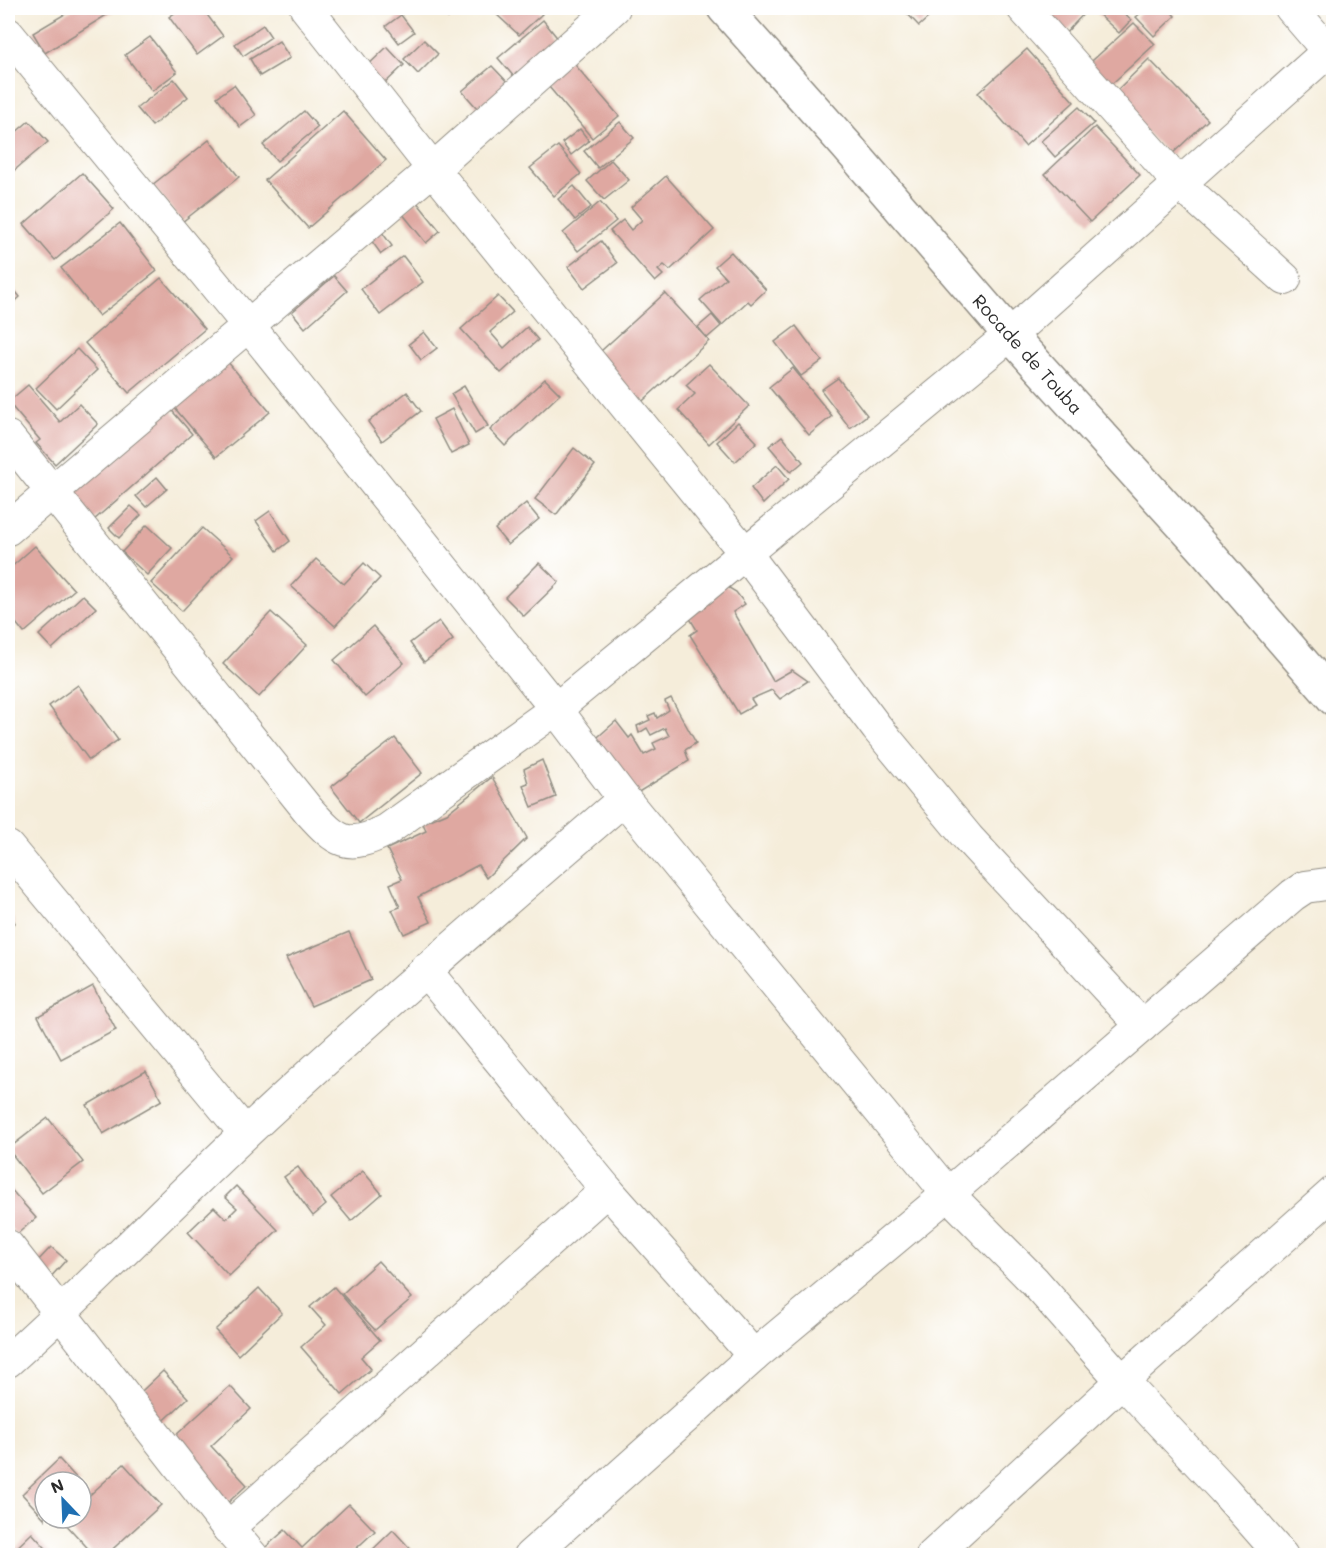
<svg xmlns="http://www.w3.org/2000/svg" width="1341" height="1563" font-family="Mali,sans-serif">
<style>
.building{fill:#dfa8a1}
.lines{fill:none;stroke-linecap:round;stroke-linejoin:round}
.minor-casing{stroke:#908c82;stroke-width:34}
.major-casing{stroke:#908c82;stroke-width:36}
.minor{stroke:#fff;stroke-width:32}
.major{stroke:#fff;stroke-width:33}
.labels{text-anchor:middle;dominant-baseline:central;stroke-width:5;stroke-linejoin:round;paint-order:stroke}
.street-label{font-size:18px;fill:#2b2b2b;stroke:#fff}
</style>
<rect width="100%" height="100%" fill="#fff"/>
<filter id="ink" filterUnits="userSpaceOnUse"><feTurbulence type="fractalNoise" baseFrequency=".0167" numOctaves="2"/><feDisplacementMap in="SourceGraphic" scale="12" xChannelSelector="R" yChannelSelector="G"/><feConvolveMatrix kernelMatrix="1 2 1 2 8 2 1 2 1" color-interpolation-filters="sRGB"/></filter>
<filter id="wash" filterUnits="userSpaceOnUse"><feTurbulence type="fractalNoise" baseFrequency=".008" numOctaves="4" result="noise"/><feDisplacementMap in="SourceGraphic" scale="24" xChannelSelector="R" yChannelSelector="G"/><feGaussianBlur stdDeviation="1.35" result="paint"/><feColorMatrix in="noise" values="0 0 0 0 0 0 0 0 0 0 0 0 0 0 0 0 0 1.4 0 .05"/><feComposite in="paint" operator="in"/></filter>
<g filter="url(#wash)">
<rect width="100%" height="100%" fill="#f5edda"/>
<g id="blocks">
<g class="building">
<path d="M75 8H118L45 53 33 33Z"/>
<path d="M182 8H202L223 36 197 55 169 17Z"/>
<path d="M439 8H537L542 14 519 35 496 14 459 10 448 18Z"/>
<path d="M902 8H939L919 26Z"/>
<path d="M1027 8H1089L1061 38Z"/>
<path d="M1097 8H1117L1131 20 1119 33 1095 11Z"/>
<path d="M1147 8H1168L1175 16 1154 36 1136 17Z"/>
<path d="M401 15 414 32 399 43 386 26Z"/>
<path d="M543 20 559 40 515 78 498 58Z"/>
<path d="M1134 23 1155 44 1104 91 1083 69Z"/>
<path d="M263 25 271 37 243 56 235 44Z"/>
<path d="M150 37 177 72 152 91 125 55Z"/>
<path d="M424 40 438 54 418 74 404 59Z"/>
<path d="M279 41 290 58 260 76 250 59Z"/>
<path d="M387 47 404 65 381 87 364 69Z"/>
<path d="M1027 49 1074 102 1025 146 978 93Z"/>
<path d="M570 59 619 116 592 138 544 81Z"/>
<path d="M1149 59 1208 120 1170 156 1111 96Z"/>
<path d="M492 66 512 87 485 117 462 91Z"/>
<path d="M174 79 188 97 152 126 137 108Z"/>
<path d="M234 85 256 115 240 127 217 97Z"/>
<path d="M1079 107 1094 123 1055 157 1041 141Z"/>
<path d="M304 111 318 127 277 161 263 145Z"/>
<path d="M343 111 386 160 308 228 265 180Z"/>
<path d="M29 121 48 142 10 174 8 171V139Z"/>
<path d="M620 122 634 138 598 168 584 151Z"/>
<path d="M1095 127 1140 175 1090 222 1045 174Z"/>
<path d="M580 129 589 141 571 155 562 143Z"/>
<path d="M209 140 239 177 182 222 152 185Z"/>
<path d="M558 146 581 174 554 196 530 168Z"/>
<path d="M611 160 629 180 604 200 587 181Z"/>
<path d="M82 173 114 209 55 260 24 224Z"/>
<path d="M666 176 714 230 670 270 664 265 658 270 663 275 655 282 610 231 623 220 631 230 642 220 631 207Z"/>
<path d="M574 186 591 207 575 220 558 199Z"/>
<path d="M416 201 440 231 426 243 402 213Z"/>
<path d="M600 202 616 221 578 251 563 233Z"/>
<path d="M120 223 157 271 99 316 61 268Z"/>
<path d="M379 228 392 246 381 254 368 236Z"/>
<path d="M601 241 617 263 584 288 568 267Z"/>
<path d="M731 252 766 290 751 304 748 301 722 325 700 300 726 278 715 266Z"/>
<path d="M403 256 423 282 380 315 361 289Z"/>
<path d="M334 276 347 291 305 328 292 312Z"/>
<path d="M161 278 205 329 129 393 85 343Z"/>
<path d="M8 282 20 297 8 308Z"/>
<path d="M665 293 709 341 635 408 591 360Z"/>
<path d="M498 296 513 312 490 332 504 348 527 327 538 340 501 373 461 329Z"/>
<path d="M712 315 721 326 707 338 698 327Z"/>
<path d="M796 326 822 361 801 376 775 342Z"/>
<path d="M424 332 437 348 421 360 409 344Z"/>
<path d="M77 349 97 370 56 409 36 388Z"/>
<path d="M227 361 270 412 216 457 173 406Z"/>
<path d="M709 364 749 406 709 444 678 410 695 394 686 385Z"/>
<path d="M793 368 832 416 809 435 769 387Z"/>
<path d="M838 378 867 415 850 428 821 390Z"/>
<path d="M545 379 560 394 505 446 490 430Z"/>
<path d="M28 385 60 422 79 404 98 424 55 464 36 443 40 440 8 402Z"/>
<path d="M464 386 488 426 475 434 451 394Z"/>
<path d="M407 392 421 411 382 441 368 422Z"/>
<path d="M168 406 192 434 94 520 69 493Z"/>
<path d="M452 409 469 445 451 454 433 419Z"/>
<path d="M738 422 757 442 735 462 717 442Z"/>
<path d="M782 436 803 462 791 472 769 446Z"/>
<path d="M574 448 595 465 556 515 535 499Z"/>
<path d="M777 465 789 479 763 504 751 488Z"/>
<path d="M157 477 167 489 146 507 136 496Z"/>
<path d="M526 503 539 519 508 545 495 529Z"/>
<path d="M131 506 141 515 119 538 109 528Z"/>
<path d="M270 511 290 541 277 551 256 521Z"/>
<path d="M147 525 172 548 147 575 122 552Z"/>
<path d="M202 528 233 556 182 611 151 583Z"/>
<path d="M35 546 74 590 24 633 8 613V570Z"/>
<path d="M316 559 344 584 364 563 380 578 335 626 291 586Z"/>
<path d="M539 563 559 582 524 616 505 597Z"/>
<path d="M719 582 736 592 745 604 733 612 773 681 792 670 808 681 780 699 772 690 751 699 755 705 739 714 690 635 697 630 686 612Z"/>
<path d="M83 595 96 608 52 649 39 635Z"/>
<path d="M271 612 307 645 259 697 223 664Z"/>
<path d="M439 621 453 640 424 662 410 643Z"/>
<path d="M373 626 404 663 365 697 334 660Z"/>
<path d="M78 685 118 740 89 760 49 706Z"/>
<path d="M671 698 696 743 685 750 689 761 637 793 591 743 616 721 629 738 632 735 644 755 656 749 653 743 669 736 665 728 651 735 647 728 639 733 637 726 650 720 648 716 655 713 657 718 669 710 665 701Z"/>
<path d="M395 738 422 773 359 823 331 787Z"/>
<path d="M542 760 556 797 532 807 523 785 528 783 524 769Z"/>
<path d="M492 777 527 838 486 878 478 865 418 897 431 922 404 934 392 910 400 907 390 884 402 879 387 849 426 831 423 823 447 813Z"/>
<path d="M8 909 15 923 8 927Z"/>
<path d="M349 932 371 980 311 1006 286 958Z"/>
<path d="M93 986 116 1030 61 1059 38 1016Z"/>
<path d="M146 1071 162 1100 103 1134 87 1105Z"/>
<path d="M48 1118 83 1162 42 1193 8 1149Z"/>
<path d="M298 1167 326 1205 313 1216 284 1177Z"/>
<path d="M363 1171 382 1194 351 1221 331 1197Z"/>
<path d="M8 1186 36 1218 16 1235 8 1225Z"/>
<path d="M236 1186 278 1230 229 1276 188 1232 214 1207 226 1219 237 1208 225 1197Z"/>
<path d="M51 1247 66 1260 49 1279 34 1265Z"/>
<path d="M378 1261 412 1298 375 1330 342 1294Z"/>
<path d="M334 1287 380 1340 361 1357 371 1369 342 1394 301 1347 326 1325 310 1307Z"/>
<path d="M259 1288 282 1313 238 1355 215 1330Z"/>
<path d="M163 1371 188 1398 152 1432 126 1406Z"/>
<path d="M230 1386 251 1409 211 1446 247 1485 222 1508 164 1446Z"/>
<path d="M59 1459 80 1482H45V1519L22 1494Z"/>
<path d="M124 1464 161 1505 105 1556H95L62 1520 65 1518H81V1503Z"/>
<path d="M349 1504 375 1531 348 1556 258 1554 285 1530 302 1548Z"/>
<path d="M393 1530 417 1556H366Z"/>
<path d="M32 1533 53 1556H8Z"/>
</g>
</g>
</g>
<g filter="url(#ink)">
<use href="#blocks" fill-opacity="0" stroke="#908c82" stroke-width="1.5"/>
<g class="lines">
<g class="minor-casing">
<g id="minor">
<path d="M306 8 433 169 746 554 877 728 968 838 1142 1026"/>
<path d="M1023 8 1179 183 1285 279"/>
<path d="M1291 8 1334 58"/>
<path d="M8 34 248 325 556 709 624 799 948 1194 1034 1281 1122 1381 1224 1490 1282 1556"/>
<path d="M8 437 309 811C337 842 347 851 387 830L556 709 1010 335 1334 46"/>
<path d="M8 529 433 169 614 8"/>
<path d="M8 847 245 1133"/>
<path d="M425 970 607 1190 754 1356"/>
<path d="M8 1246 228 1528 252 1556"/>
<path d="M8 1361C90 1288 166 1208 247 1132 369 1018 496 909 624 799"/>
<path d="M228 1528 607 1190"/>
<path d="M530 1556 754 1356 948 1194 1293 895 1305 887 1334 883"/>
<path d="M932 1556 1122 1381 1334 1192"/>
</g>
</g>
<g class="major-casing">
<path id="major" d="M724 8 846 145 1010 335 1205 550 1334 699"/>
</g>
<use href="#minor" class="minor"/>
<use href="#major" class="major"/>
</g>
</g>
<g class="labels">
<g class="street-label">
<text transform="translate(1028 354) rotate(48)">Rocade de Touba</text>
</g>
</g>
<rect width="1341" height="1563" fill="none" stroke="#fff" stroke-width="30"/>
<g transform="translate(63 1500) rotate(337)"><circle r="28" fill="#ffffff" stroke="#aaaaaa" stroke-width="1.5"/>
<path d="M0-4.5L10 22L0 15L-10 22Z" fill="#1f6fb2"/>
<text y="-9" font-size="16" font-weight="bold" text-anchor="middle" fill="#2b2b2b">N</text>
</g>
</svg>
